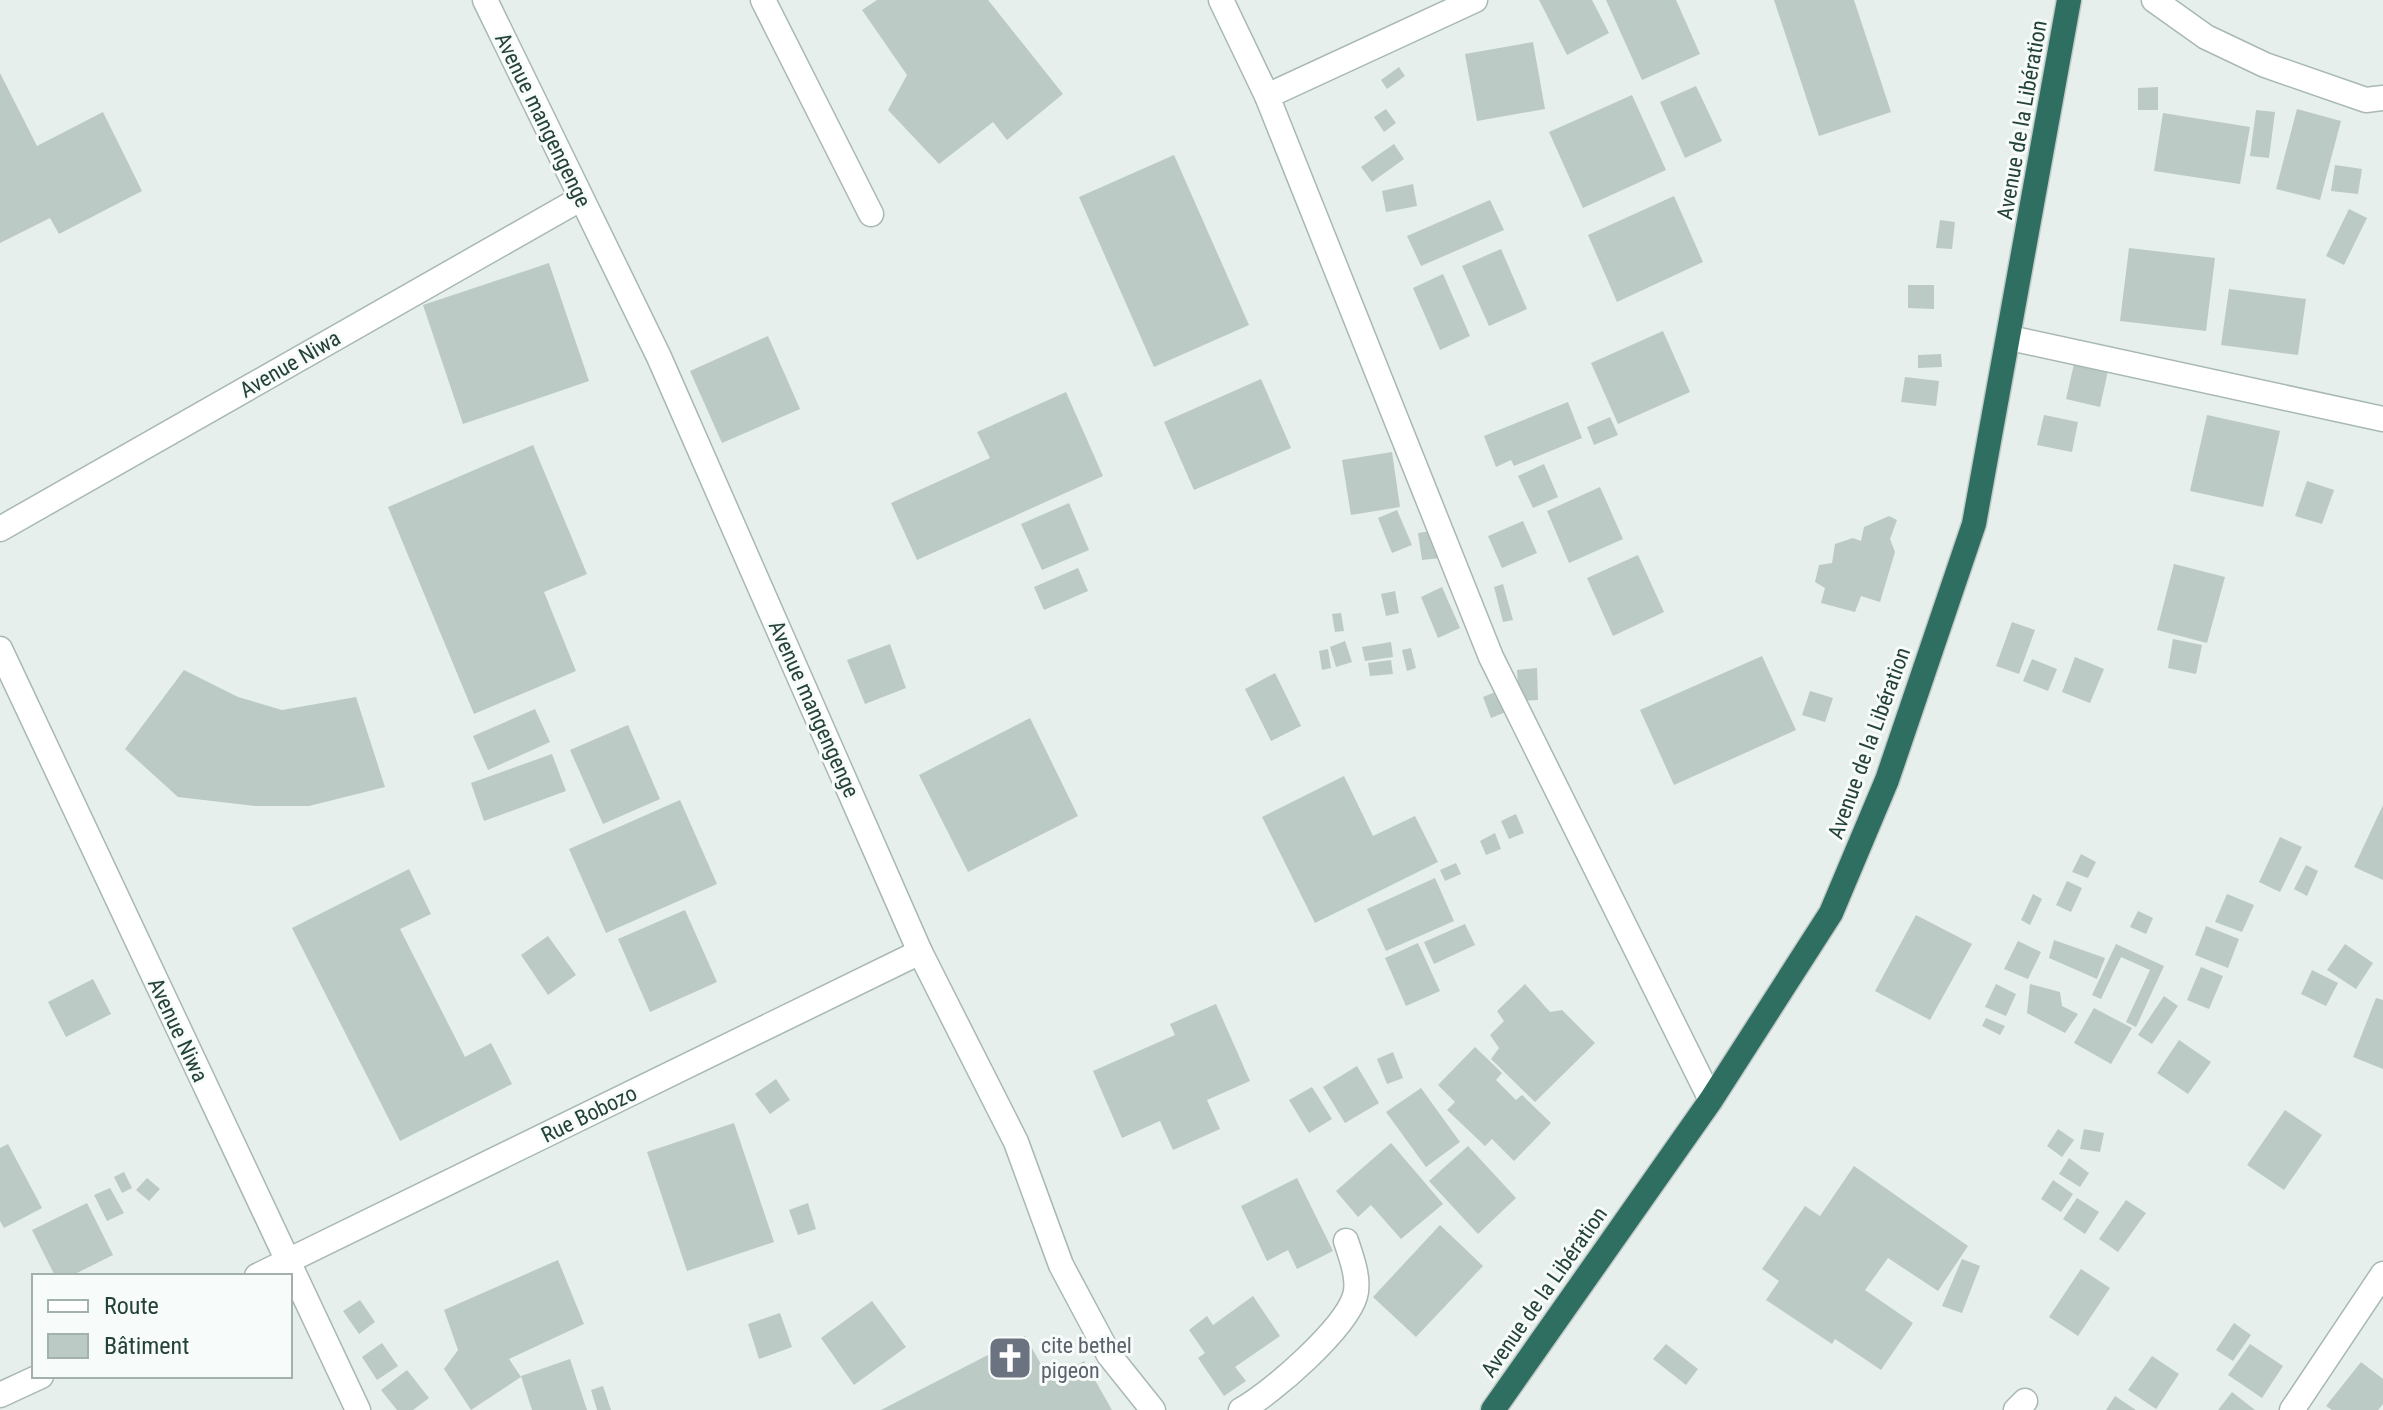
<svg xmlns="http://www.w3.org/2000/svg" width="2383" height="1410" font-family="'Roboto Condensed',sans-serif">
<style>
.building{fill:#bbcac4}
.lines{fill:none;stroke-linecap:round;stroke-linejoin:round}
.minor-casing{stroke:#a8b8b2;stroke-width:27}
.highway-casing{stroke:#c2cac8;stroke-width:27}
.minor{stroke:#fff;stroke-width:24}
.highway{stroke:#2f6f62;stroke-width:24}
.labels{text-anchor:middle;dominant-baseline:central;stroke-width:6;stroke-linejoin:round;paint-order:stroke}
.street-label{font-size:22px;fill:#24423a;stroke:#f7fbf9}
.worship-label{font-size:22px;fill:#5b616d;stroke:#f7fbf9;text-anchor:start}
</style>
<rect width="100%" height="100%" fill="#e6efeb"/>
<g class="building">
<path d="M877 0H988L1063 94 1007 140 993 122 939 164 888 110 907 75 862 10Z"/>
<path d="M1539 0H1592L1609 33 1567 55Z"/>
<path d="M1606 0H1676L1700 54 1642 80Z"/>
<path d="M1774 0H1854L1891 112 1819 136Z"/>
<path d="M1533 42 1545 109 1477 121 1465 54Z"/>
<path d="M1399 67 1405 76 1387 89 1381 80Z"/>
<path d="M0 73 37 146 103 112 142 191 59 234 50 218 0 243Z"/>
<path d="M1696 86 1722 141 1685 158 1660 102Z"/>
<path d="M2158 87V110H2138V88Z"/>
<path d="M1632 95 1666 170 1583 208 1549 132Z"/>
<path d="M1386 109 1396 123 1384 132 1374 117Z"/>
<path d="M2297 109 2341 121 2320 200 2276 189Z"/>
<path d="M2256 110 2275 112 2269 158 2250 156Z"/>
<path d="M2163 113 2250 127 2240 184 2154 171Z"/>
<path d="M1394 144 1404 159 1372 182 1361 167Z"/>
<path d="M1174 155 1249 325 1154 367 1079 197Z"/>
<path d="M2335 165 2362 169 2358 194 2331 191Z"/>
<path d="M1413 184 1417 206 1386 212 1382 191Z"/>
<path d="M1674 196 1703 262 1617 302 1588 235Z"/>
<path d="M1490 200 1504 230 1421 266 1407 236Z"/>
<path d="M2349 209 2367 218 2344 265 2326 256Z"/>
<path d="M1940 220 1955 222 1952 249 1936 248Z"/>
<path d="M2129 248 2215 258 2206 331 2120 321Z"/>
<path d="M1501 249 1527 309 1489 326 1462 266Z"/>
<path d="M549 263 589 381 463 424 423 305Z"/>
<path d="M1443 274 1470 336 1440 350 1413 288Z"/>
<path d="M1908 285H1934V309L1908 308Z"/>
<path d="M2229 289 2306 299 2298 355 2221 345Z"/>
<path d="M1663 331 1690 392 1618 424 1591 363Z"/>
<path d="M768 336 800 409 722 443 690 371Z"/>
<path d="M1941 354 1942 367 1918 368V355Z"/>
<path d="M2074 364 2108 371 2100 407 2066 399Z"/>
<path d="M1905 377 1939 381 1936 406 1901 402Z"/>
<path d="M1261 379 1291 448 1194 490 1164 422Z"/>
<path d="M1066 392 1103 476 917 560 891 503 990 458 977 432Z"/>
<path d="M1568 402 1582 438 1514 466 1511 460 1496 467 1484 436Z"/>
<path d="M2044 415 2078 422 2072 452 2037 445Z"/>
<path d="M2207 415 2280 431 2263 507 2190 491Z"/>
<path d="M1610 417 1618 435 1594 445 1587 427Z"/>
<path d="M533 445 587 574 544 592 576 671 474 714 388 507Z"/>
<path d="M1392 452 1400 507 1351 515 1342 460Z"/>
<path d="M1544 464 1558 497 1533 508 1518 476Z"/>
<path d="M2307 481 2334 490 2322 524 2295 516Z"/>
<path d="M1600 487 1623 539 1569 563 1547 511Z"/>
<path d="M1069 503 1089 550 1042 570 1021 524Z"/>
<path d="M1397 510 1412 545 1392 553 1378 518Z"/>
<path d="M1889 516 1897 520 1890 539 1895 552 1880 602 1861 596 1855 612 1821 603 1825 588 1815 582 1819 565 1832 563 1835 544 1853 538 1861 541 1864 527Z"/>
<path d="M1523 521 1537 553 1502 568 1488 536Z"/>
<path d="M1437 530 1441 558 1422 560 1418 533Z"/>
<path d="M1638 555 1664 612 1613 636 1587 578Z"/>
<path d="M2174 564 2225 577 2207 643 2157 630Z"/>
<path d="M1078 568 1088 591 1044 610 1034 587Z"/>
<path d="M1503 584 1513 620 1503 622 1494 587Z"/>
<path d="M1442 587 1460 628 1438 638 1421 597Z"/>
<path d="M1395 591 1399 613 1386 616 1381 594Z"/>
<path d="M1341 613 1344 631 1335 632 1332 614Z"/>
<path d="M2012 622 2035 630 2019 674 1996 666Z"/>
<path d="M2173 639 2202 645 2196 674 2168 668Z"/>
<path d="M1345 641 1352 662 1336 667 1330 647Z"/>
<path d="M1391 642 1393 657 1365 661 1362 647Z"/>
<path d="M890 644 906 688 865 704 847 660Z"/>
<path d="M1411 648 1416 668 1407 671 1402 650Z"/>
<path d="M1328 649 1331 668 1322 670 1319 651Z"/>
<path d="M1762 656 1796 730 1674 785 1640 710Z"/>
<path d="M2075 657 2104 669 2090 703 2062 692Z"/>
<path d="M2032 659 2057 669 2048 691 2023 681Z"/>
<path d="M1391 660 1393 674 1370 676 1368 663Z"/>
<path d="M1537 668 1538 700 1519 701 1517 670Z"/>
<path d="M184 670 238 697 282 710 356 697 385 787 309 806H255L178 797 125 749Z"/>
<path d="M1275 673 1301 726 1271 741 1245 689Z"/>
<path d="M1505 688 1513 709 1491 718 1483 697Z"/>
<path d="M1810 691 1833 698 1825 722 1802 715Z"/>
<path d="M535 709 550 742 488 770 473 736Z"/>
<path d="M1030 718 1078 816 968 872 919 775Z"/>
<path d="M628 725 660 799 603 824 570 750Z"/>
<path d="M552 754 566 791 484 821 471 783Z"/>
<path d="M1344 776 1373 836 1415 816 1438 862 1315 923 1262 817Z"/>
<path d="M680 800 717 884 606 933 569 849Z"/>
<path d="M2383 805V880L2354 867Z"/>
<path d="M1516 814 1524 833 1509 839 1501 821Z"/>
<path d="M1495 833 1501 849 1486 855 1480 841Z"/>
<path d="M2280 837 2302 847 2280 892 2259 882Z"/>
<path d="M2081 854 2096 862 2088 878 2072 872Z"/>
<path d="M1456 863 1461 874 1445 881 1440 870Z"/>
<path d="M2306 865 2318 871 2307 896 2294 889Z"/>
<path d="M409 869 431 914 400 929 465 1057 491 1043 512 1084 400 1141 292 928Z"/>
<path d="M1435 878 1454 921 1386 951 1367 909Z"/>
<path d="M2067 881 2082 888 2071 912 2056 905Z"/>
<path d="M2033 894 2042 899 2030 925 2021 920Z"/>
<path d="M2227 894 2254 905 2242 932 2215 922Z"/>
<path d="M685 910 717 982 650 1012 618 939Z"/>
<path d="M2138 911 2153 918 2146 934 2130 927Z"/>
<path d="M1916 915 1972 944 1930 1020 1875 991Z"/>
<path d="M1465 924 1475 945 1434 964 1424 942Z"/>
<path d="M2206 926 2239 939 2228 968 2195 955Z"/>
<path d="M548 936 576 975 548 995 521 955Z"/>
<path d="M2054 940 2105 958 2097 979 2049 958Z"/>
<path d="M2018 941 2041 952 2028 979 2004 969Z"/>
<path d="M1418 943 1440 991 1406 1006 1385 958Z"/>
<path d="M2116 944 2164 966 2136 1027 2126 1022 2150 970 2121 957 2101 999 2092 995Z"/>
<path d="M2345 944 2373 963 2356 989 2327 970Z"/>
<path d="M2201 967 2223 976 2209 1009 2187 1000Z"/>
<path d="M2312 970 2338 983 2326 1006 2301 994Z"/>
<path d="M93 979 111 1014 66 1037 48 1002Z"/>
<path d="M1525 984 1550 1012 1562 1010 1595 1043 1535 1102 1491 1059 1499 1048 1490 1035 1504 1021 1497 1011Z"/>
<path d="M1996 984 2016 994 2006 1016 1985 1007Z"/>
<path d="M2030 984 2060 992 2062 1006 2078 1014 2065 1033 2027 1013Z"/>
<path d="M2164 996 2178 1006 2152 1044 2138 1035Z"/>
<path d="M2376 998 2383 1000V1069L2353 1057Z"/>
<path d="M1216 1004 1250 1081 1207 1100 1220 1129 1173 1150 1160 1121 1122 1138 1093 1071 1175 1035 1170 1024Z"/>
<path d="M2094 1008 2132 1028 2111 1064 2074 1043Z"/>
<path d="M1986 1018 2005 1026 2000 1035 1982 1026Z"/>
<path d="M2179 1040 2211 1062 2188 1094 2157 1073Z"/>
<path d="M1475 1047 1502 1073 1496 1080 1516 1100 1522 1095 1551 1123 1514 1161 1492 1139 1485 1146 1447 1110 1455 1102 1438 1085Z"/>
<path d="M1393 1052 1403 1078 1387 1084 1377 1059Z"/>
<path d="M1357 1066 1379 1103 1345 1123 1323 1087Z"/>
<path d="M776 1079 790 1100 770 1114 755 1094Z"/>
<path d="M1312 1087 1332 1119 1309 1133 1289 1100Z"/>
<path d="M1421 1088 1460 1142 1426 1167 1386 1112Z"/>
<path d="M2285 1110 2322 1135 2284 1190 2247 1165Z"/>
<path d="M734 1123 774 1242 687 1271 647 1152Z"/>
<path d="M2058 1129 2074 1140 2062 1157 2047 1146Z"/>
<path d="M2084 1129 2104 1133 2100 1152 2080 1149Z"/>
<path d="M1391 1143 1443 1204 1401 1239 1371 1205 1358 1217 1336 1191Z"/>
<path d="M8 1144 42 1208 4 1228 0 1221V1148Z"/>
<path d="M1468 1146 1516 1198 1478 1234 1429 1181Z"/>
<path d="M2069 1158 2089 1173 2080 1187 2059 1174Z"/>
<path d="M1854 1166 1968 1246 1938 1291 1888 1258 1865 1290 1913 1323 1881 1370 1835 1339 1832 1344 1766 1300 1779 1281 1762 1269 1805 1206 1820 1216Z"/>
<path d="M124 1172 132 1188 122 1193 114 1177Z"/>
<path d="M147 1178 160 1189 149 1201 136 1190Z"/>
<path d="M1297 1178 1333 1251 1297 1269 1288 1250 1267 1261 1241 1206Z"/>
<path d="M2053 1180 2073 1194 2061 1212 2041 1199Z"/>
<path d="M110 1188 124 1213 107 1221 94 1195Z"/>
<path d="M2077 1198 2099 1212 2085 1234 2063 1219Z"/>
<path d="M2126 1200 2146 1213 2118 1252 2099 1239Z"/>
<path d="M87 1203 113 1255 71 1276H55L32 1230Z"/>
<path d="M808 1203 816 1229 798 1235 789 1210Z"/>
<path d="M1440 1225 1483 1266 1416 1337 1373 1297Z"/>
<path d="M1962 1259 1980 1266 1962 1313 1942 1306Z"/>
<path d="M558 1260 584 1324 509 1359 521 1377 471 1410 444 1369 458 1350 444 1310Z"/>
<path d="M2081 1269 2110 1288 2078 1336 2049 1317Z"/>
<path d="M1253 1296 1280 1336 1235 1367 1246 1381 1224 1396 1198 1358 1205 1353 1189 1330 1207 1316 1213 1325Z"/>
<path d="M360 1300 375 1322 359 1334 343 1311Z"/>
<path d="M872 1301 906 1347 854 1385 821 1338Z"/>
<path d="M780 1313 792 1347 759 1359 748 1324Z"/>
<path d="M2234 1323 2251 1335 2233 1361 2216 1350Z"/>
<path d="M1025 1336 1050 1380 1084 1361 1112 1410H881Z"/>
<path d="M382 1343 398 1366 377 1380 362 1357Z"/>
<path d="M1666 1344 1698 1369 1686 1385 1653 1359Z"/>
<path d="M2250 1344 2283 1366 2262 1398 2228 1375Z"/>
<path d="M2152 1356 2179 1374 2156 1409 2128 1390Z"/>
<path d="M570 1359 587 1410H532L521 1376Z"/>
<path d="M2361 1362 2383 1379V1404L2378 1410H2332L2326 1406Z"/>
<path d="M407 1370 429 1398 413 1410H397L381 1390Z"/>
<path d="M603 1386 611 1410H597L591 1390Z"/>
<path d="M2232 1392 2255 1410H2218Z"/>
<path d="M2115 1396 2136 1410H2106Z"/>
</g>
<g class="lines">
<g class="minor-casing">
<g id="minor">
<path d="M485 0 659 357 920 952 1016 1142 1061 1265 1109 1355 1153 1410"/>
<path d="M763 0 871 214"/>
<path d="M1221 0 1267 96 1491 657 1711 1100"/>
<path d="M2154 0 2206 37 2265 65 2366 100 2383 98"/>
<path d="M1267 96 1475 0"/>
<path d="M2010 338 2383 419"/>
<path d="M0 529 580 199"/>
<path d="M0 649 358 1410"/>
<path d="M257 1276 920 952"/>
<path d="M0 1395 41 1376"/>
<path d="M1241 1410C1272 1393 1345 1329 1355 1296 1360 1279 1351 1257 1346 1241"/>
<path d="M2016 1410 2025 1401"/>
<path d="M2292 1410 2383 1274"/>
</g>
</g>
<g class="highway-casing">
<path id="highway" d="M1493 1410 1711 1100 1831 913 1887 780 1974 524 2069 0"/>
</g>
<use href="#minor" class="minor"/>
<use href="#highway" class="highway"/>
</g>
<defs>
<g id="church-square" transform="scale(2.3)"><rect x="-9" y="-9" width="18" height="18" rx="4" fill="#6b7280" stroke="#f7fbf9"/><path d="M-1.2-6h2.4v3.5h3.3v2.4h-3.3V6h-2.4V-.1h-3.3v-2.4h3.3Z" fill="#fff"/></g>
</defs>
<g fill-rule="evenodd">
<use href="#church-square" x="1010" y="1358"/>
</g>
<g class="labels">
<g class="street-label">
<text transform="translate(543 120) rotate(64)">Avenue mangengenge</text>
<text transform="translate(2022 120) rotate(-80)">Avenue de la Libération</text>
<text transform="translate(290 364) rotate(-30)">Avenue Niwa</text>
<text transform="translate(814 709) rotate(66)">Avenue mangengenge</text>
<text transform="translate(1869 743) rotate(-70)">Avenue de la Libération</text>
<text transform="translate(178 1030) rotate(65)">Avenue Niwa</text>
<text transform="translate(589 1114) rotate(-26)">Rue Bobozo</text>
<text transform="translate(1544 1292) rotate(-55)">Avenue de la Libération</text>
</g>
<g class="worship-label">
<text x="1041" y="1345">cite bethel<tspan x="1041" dy="25">pigeon</tspan></text>
</g>
</g>
<rect x="32" y="1274" width="260" height="104" fill="#f7fbf9" stroke="#a3b1ad" stroke-width="2"/>
<rect x="48" y="1300" width="40" height="12" fill="#ffffff" stroke="#a3b1ad" stroke-width="2"/>
<text x="104" y="1314" font-size="24" fill="#24423a">Route</text>
<rect x="48" y="1334" width="40" height="24" fill="#bbcac4" stroke="#a3b1ad" stroke-width="2"/>
<text x="104" y="1354" font-size="24" fill="#24423a">Bâtiment</text>
</svg>
